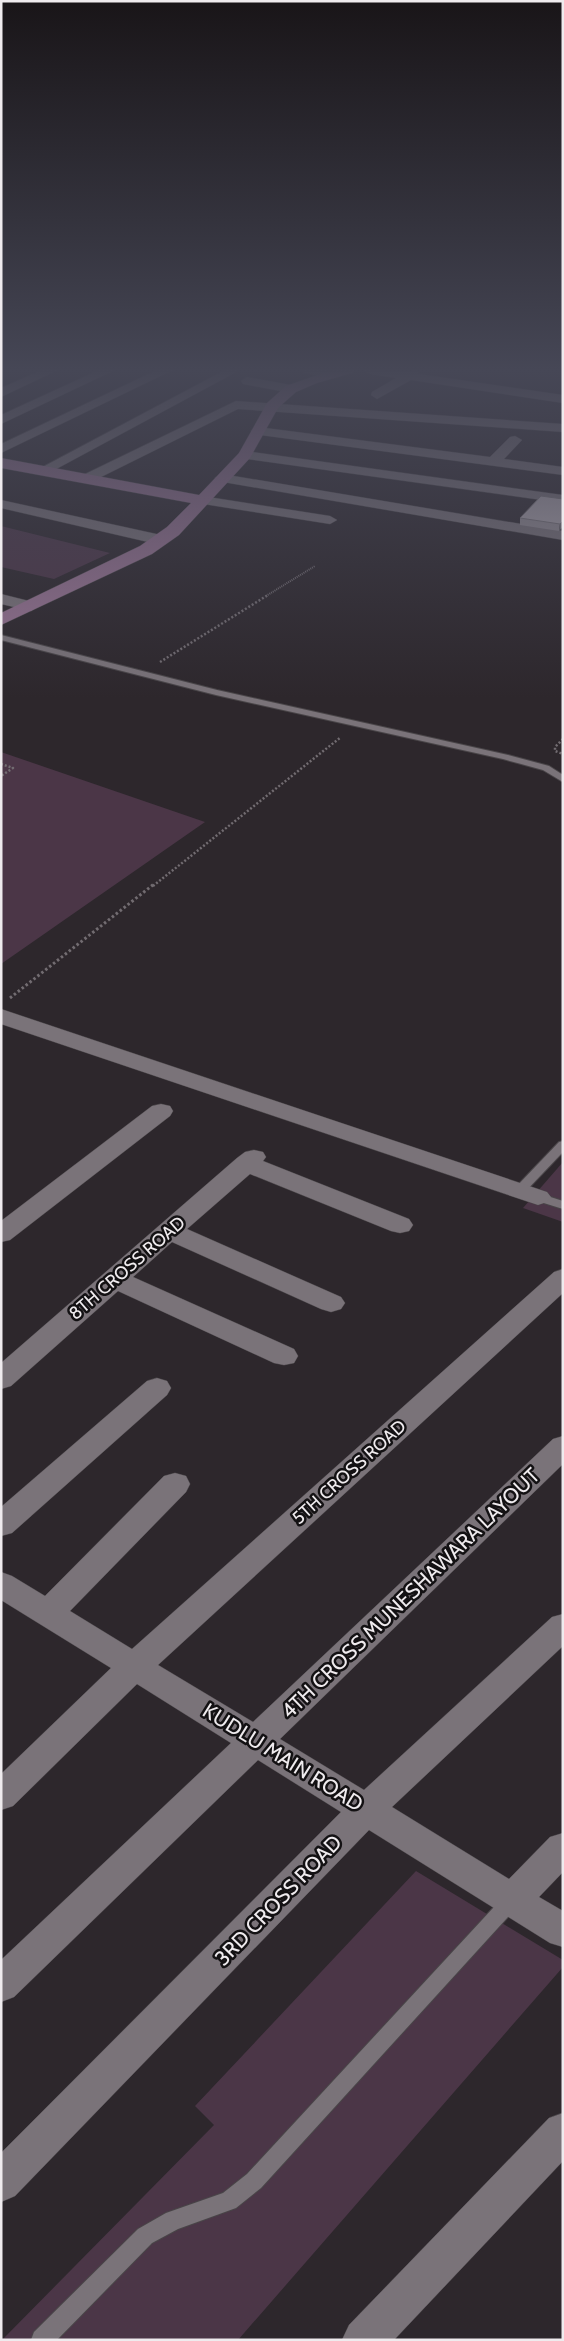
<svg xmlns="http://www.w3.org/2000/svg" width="564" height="2341" font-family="Cabin,sans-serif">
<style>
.green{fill:#4b3647}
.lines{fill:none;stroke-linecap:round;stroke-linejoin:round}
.lane-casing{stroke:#494548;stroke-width:2}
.street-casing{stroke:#494548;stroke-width:1}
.secondary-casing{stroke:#494548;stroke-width:1}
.path-far2{stroke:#726c71;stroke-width:2;stroke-dasharray:1 1;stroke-linecap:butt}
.path-far1{stroke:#726c71;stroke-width:2.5;stroke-dasharray:2 2;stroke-linecap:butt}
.path{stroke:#726c71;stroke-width:3;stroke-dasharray:2.5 2.5;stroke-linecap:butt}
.lane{fill:#7a7379;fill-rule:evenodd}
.street{fill:#7a7379;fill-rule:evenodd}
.secondary{fill:#957290;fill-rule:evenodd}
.wall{fill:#979096}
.shaded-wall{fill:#7b767a}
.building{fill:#b0a8af;stroke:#7b767a}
.labels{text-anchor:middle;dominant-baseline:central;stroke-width:5;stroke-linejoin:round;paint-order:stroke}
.street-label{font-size:18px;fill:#efebee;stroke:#131113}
.near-street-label{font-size:21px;fill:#efebee;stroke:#131113}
</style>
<rect width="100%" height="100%" fill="#2d272c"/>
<g class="green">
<path d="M1 526 110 553 54 579 1 567Z"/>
<path d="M1 752 205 822 1 964Z"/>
<path d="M563 1162V1222L523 1208Z"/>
<path d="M416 1871 563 1960V1967L238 2340H2L214 2125 195 2106Z"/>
</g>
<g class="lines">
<g class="lane-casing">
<g id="lane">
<path d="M1 635 217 690 508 755 549 766 563 775V782L543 770 503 759 216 695 1 640Z"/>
<path d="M563 1141V1152L523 1194H515L513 1191 515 1188 559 1142Z"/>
<path d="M538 1193 563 1201V1209L534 1200 532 1197Z"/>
<path d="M512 1892 518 1894 521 1900 518 1906 261 2188 236 2208 178 2229 152 2243 57 2340H31L34 2332 138 2229 166 2213 223 2193 247 2174 506 1894Z"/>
</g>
</g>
<g class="street-casing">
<g id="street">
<path d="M42 370H58L1 397V388Z"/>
<path d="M99 370H115L1 424V415Z"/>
<path d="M157 370H173L1 453V444Z"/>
<path d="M225 370H240L47 474H37L35 471Z"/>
<path d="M302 370H328L336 374 330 378 304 373Z"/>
<path d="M364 370 406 372 416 370 419 374 563 395V403L411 380 377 399 371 395 372 392 396 378 370 374Z"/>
<path d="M247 377 291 385 297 389 291 393 243 384 241 381Z"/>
<path d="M236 401 563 424V432L238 409 91 482 86 483 79 479 81 476Z"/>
<path d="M258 427 490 457 510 437 515 436 522 440 504 459 563 467V475L253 434 251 431Z"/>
<path d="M245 451 563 495V503L240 458 238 455 240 452Z"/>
<path d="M222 474 563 531V540L217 481 215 478Z"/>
<path d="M202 496 330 516 337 520 330 524 197 503 195 500 197 497Z"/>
<path d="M1 500 161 535 169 540 161 545 1 508Z"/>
<path d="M1 594 37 603 39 606 31 611 1 604Z"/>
<path d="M1 1009 547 1192 551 1197 547 1202 538 1205 529 1202 1 1024Z"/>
<path d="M161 1104 170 1106 173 1111 170 1116 10 1240 1 1242V1221L152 1106Z"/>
<path d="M254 1150 263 1152 266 1157 263 1161 409 1219 413 1225 409 1231 400 1233 391 1231 250 1174 187 1229 341 1297 345 1303 341 1309 331 1312 321 1309 172 1242 133 1277 294 1349 298 1356 294 1363 284 1365 274 1363 118 1291 11 1386 1 1389V1363L237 1158 245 1152Z"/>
<path d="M563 1269V1293L158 1665 253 1722 553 1439 563 1436V1464L280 1739 364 1790 552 1617 563 1614V1646L392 1807 509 1879 550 1837 563 1833V1872L539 1897 563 1911V1947L550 1943 369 1830 15 2196 1 2202V2153L341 1812 258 1760 14 1997 1 2002V1960L231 1743 137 1684 13 1806 1 1810V1774L111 1668 1 1600V1572L12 1576 45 1596 164 1476 175 1473 186 1476 190 1484 186 1492 70 1611 132 1649 554 1272Z"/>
<path d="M157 1378 167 1381 171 1388 167 1395 12 1533 1 1536V1507L147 1381Z"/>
<path d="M563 2113V2161L394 2340H342L349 2325 549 2118Z"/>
</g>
</g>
<g class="secondary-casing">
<path id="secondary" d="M332 370H354L352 373 317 383 296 392 278 408 250 458 179 535 152 554 1 625V613L140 546 167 527 191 503 1 468V458L199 495 239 453 267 403 286 386Z"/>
</g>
<path class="path-far2" d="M266 596 315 566"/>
<g class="path-far1">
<path d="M160 662 268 595"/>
<path d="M563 739 555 747V751L563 754"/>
<path d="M1 764 13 768 1 776"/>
<path d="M153 886 341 737"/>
</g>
<path class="path" d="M10 998 154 884"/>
<use href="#lane" class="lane"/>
<use href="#street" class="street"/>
<use href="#secondary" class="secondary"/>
</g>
<path class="wall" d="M563 499 559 531 520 525V518Z"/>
<path class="shaded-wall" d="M563 521V527L559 531 560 524Z"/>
<path class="building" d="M541 496 563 499V521L560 524 520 518Z"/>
<linearGradient id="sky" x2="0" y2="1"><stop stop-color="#191518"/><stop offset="0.53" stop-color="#464756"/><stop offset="1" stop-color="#464756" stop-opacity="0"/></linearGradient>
<rect width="564" height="698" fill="url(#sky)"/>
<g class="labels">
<g class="street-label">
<text transform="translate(127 1268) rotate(-41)">8TH CROSS ROAD</text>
<text transform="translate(349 1472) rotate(-42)">5TH CROSS ROAD</text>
</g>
<g class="near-street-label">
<text transform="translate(410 1593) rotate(-44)">4TH CROSS MUNESHAWARA LAYOUT</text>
<text transform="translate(283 1757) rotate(32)">KUDLU MAIN ROAD</text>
<text transform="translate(278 1900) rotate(-46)">3RD CROSS ROAD</text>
</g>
</g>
<rect width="564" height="2341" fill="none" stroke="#efebee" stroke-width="5"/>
</svg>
